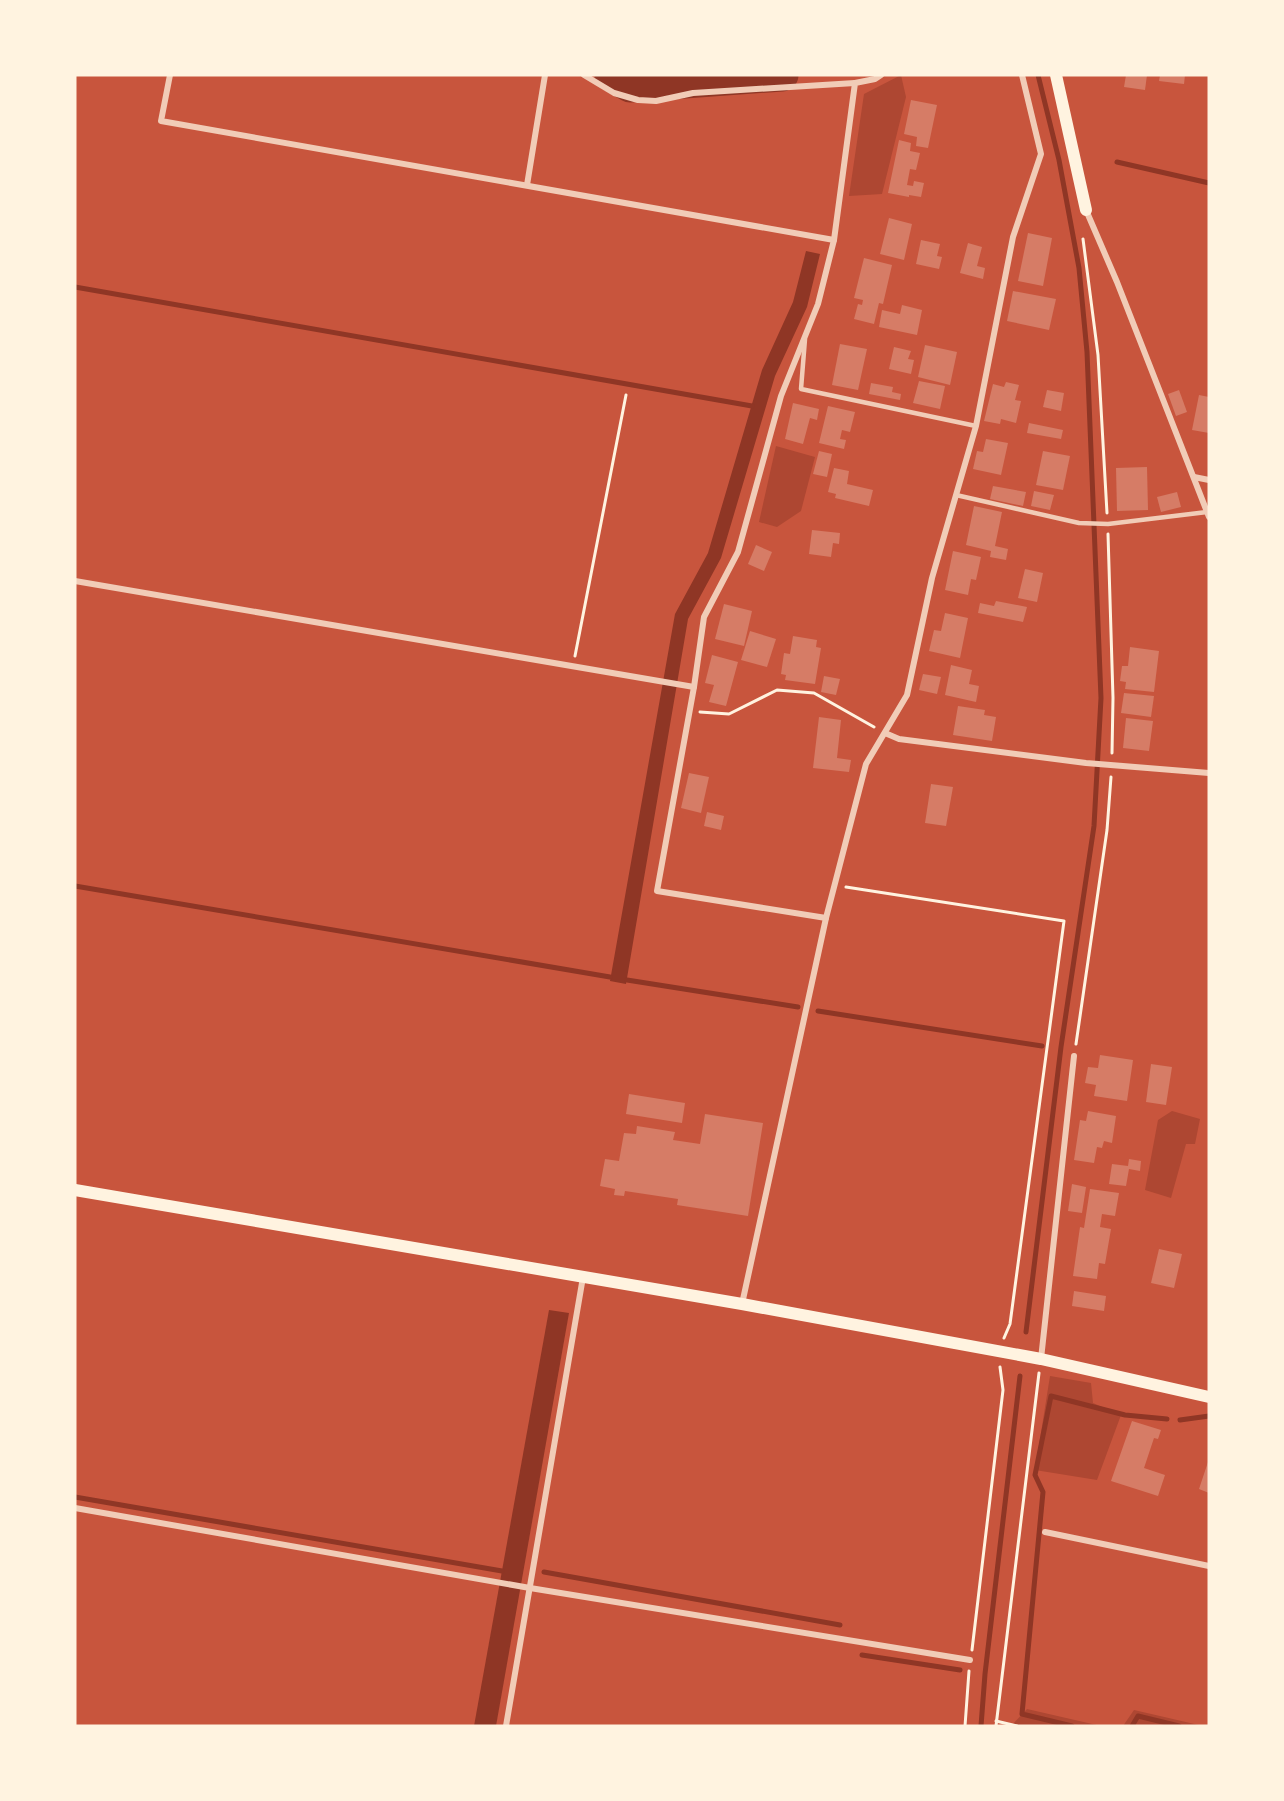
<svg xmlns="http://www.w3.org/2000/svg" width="1284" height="1801" font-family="Lora,serif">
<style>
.green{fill:#ae4732}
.water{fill:#8f3625}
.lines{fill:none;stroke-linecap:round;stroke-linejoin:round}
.stream{stroke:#8f3625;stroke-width:5}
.river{stroke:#8f3625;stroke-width:33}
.building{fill:#d67c66}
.path{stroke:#fff3e0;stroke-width:3}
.service{stroke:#f1ccb7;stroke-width:4.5}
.minor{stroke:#f1ccb7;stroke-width:6}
.secondary{stroke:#fff3e0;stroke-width:12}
</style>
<rect width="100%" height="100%" fill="#c8553d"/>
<g class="green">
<path d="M623 75H702L633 81Z"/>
<path d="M901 75 906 97 882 194 849 196 864 94Z"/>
<path d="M776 446 815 457 801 511 777 527 759 522Z"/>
<path d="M1172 1111 1200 1119 1195 1144H1186L1171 1198 1145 1190 1158 1120Z"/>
<path d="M1050 1376 1091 1383 1093 1403 1121 1415 1097 1480 1035 1470Z"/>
<path d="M1027 1709 1101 1726H1011Z"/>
<path d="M1134 1710 1203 1726H1123Z"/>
</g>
<g class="water">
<path d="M806 251 820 254 807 307 775 376 721 558 688 619 626 984 610 981 675 614 708 553 762 370 793 302Z"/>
<path d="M549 1310 569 1313 496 1726H474Z"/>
</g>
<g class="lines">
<g class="stream">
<path d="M1117 162 1209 183"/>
<path d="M75 287 752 406"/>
<path d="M75 886 610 977"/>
<path d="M627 980 798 1007"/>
<path d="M818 1011 1042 1046"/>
<path d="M1026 1332 1061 1047 1094 826 1101 698 1087 352 1079 268 1059 160 1038 75"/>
<path d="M1180 1420 1209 1416"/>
<path d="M75 1497 502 1571"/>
<path d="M544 1572 840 1625"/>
<path d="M862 1655 960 1670"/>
<path d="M981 1726 985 1674 1020 1376"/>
<path d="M1072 1726 1022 1714 1043 1492 1035 1475 1051 1396 1125 1415 1167 1419"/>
<path d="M1132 1726 1138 1716 1179 1726"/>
</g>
<path class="river" d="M611 75 630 86 782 75"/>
</g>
<g class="building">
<path d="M1126 75H1147L1145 90 1124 87Z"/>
<path d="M1160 75H1185L1184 84 1159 81Z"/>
<path d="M911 100 937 105 928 148 916 146 917 137 904 134Z"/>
<path d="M899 140 911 143 910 151 920 153 916 170 910 169 907 185 913 186 914 181 924 183 921 197 909 195V197L888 193Z"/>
<path d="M889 218 912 224 904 260 880 254Z"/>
<path d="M1028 233 1052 238 1043 286 1018 281Z"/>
<path d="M921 240 940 244 937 256 942 257 939 269 916 264Z"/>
<path d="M968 243 982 247 977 266 985 268 983 279 960 273Z"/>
<path d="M864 258 892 265 883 304 879 303 874 324 854 319 858 304 862 305 863 300 854 298Z"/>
<path d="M1013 291 1056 299 1049 330 1007 321Z"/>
<path d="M902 305 922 310 917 335 879 327 882 310 900 314Z"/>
<path d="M840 344 867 349 858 390 832 385Z"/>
<path d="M925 345 957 352 950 385 918 377Z"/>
<path d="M894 347 911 351 908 359 914 360 911 374 889 369Z"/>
<path d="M919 381 945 386 940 409 913 403Z"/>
<path d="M1006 382 1019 385 1015 400 1021 401 1016 423 1001 419 1000 424 984 421 993 384 1004 387Z"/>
<path d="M871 383 893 387 892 392 901 394 900 400 869 394Z"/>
<path d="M1047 390 1064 393 1061 411 1043 407Z"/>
<path d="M1179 390 1187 412 1176 416 1168 394Z"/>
<path d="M1199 395 1209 397V433L1192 430Z"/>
<path d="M793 403 819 409 817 420 810 418 803 444 785 439Z"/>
<path d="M828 406 855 412 850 432 842 430 840 439 846 440 844 449 819 443Z"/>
<path d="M1029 423 1063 430 1061 439 1027 433Z"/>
<path d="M986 439 1008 443 1001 475 973 469 977 451 983 452Z"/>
<path d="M819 451 832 454 827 477 813 474Z"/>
<path d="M1043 451 1070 456 1063 490 1036 485Z"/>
<path d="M1147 467 1148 510 1117 511 1116 468Z"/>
<path d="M834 468 849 471 847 484 873 490 869 506 835 498 836 494 828 492Z"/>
<path d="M993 486 1026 492 1023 506 990 499Z"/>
<path d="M1034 491 1054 495 1050 510 1031 506Z"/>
<path d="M1177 492 1181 507 1161 512 1157 497Z"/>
<path d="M974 506 1002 512 995 546 1008 549 1006 560 990 557 991 551 966 545Z"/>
<path d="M812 530 840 533 839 544 833 543 831 557 809 554Z"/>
<path d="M756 545 772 552 764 571 748 564Z"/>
<path d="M953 551 981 557 976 580 971 579 968 595 945 590Z"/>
<path d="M1025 569 1043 573 1037 602 1018 598Z"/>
<path d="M996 601 1027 607 1023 622 978 613 980 603 994 606Z"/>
<path d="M724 604 752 611 744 646 715 639Z"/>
<path d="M945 613 968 618 960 658 929 651 934 630 941 631Z"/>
<path d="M750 631 776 639 767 667 741 660Z"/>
<path d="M793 636 817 640 816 647 821 648 815 684 785 680 786 675 781 674 784 653 790 654Z"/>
<path d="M1130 647 1159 651 1154 692 1125 689 1126 682 1120 681 1122 666H1128Z"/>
<path d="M712 655 738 662 726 706 709 702 714 685 705 683Z"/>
<path d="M951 665 972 670 969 684 979 686 976 702 945 695Z"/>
<path d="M923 674 941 677 937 694 919 690Z"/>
<path d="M824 676 840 679 836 695 821 692Z"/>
<path d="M1124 693 1154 696 1151 717 1121 713Z"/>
<path d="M958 706 985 710 984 715 996 717 992 741 953 735Z"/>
<path d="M819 717 841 720 837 758 851 760 849 772 813 768Z"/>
<path d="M1126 718 1153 721 1149 751 1123 748Z"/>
<path d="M689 773 709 777 701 813 681 808Z"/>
<path d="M931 784 953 787 946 826 925 823Z"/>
<path d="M707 812 724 816 721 830 704 826Z"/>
<path d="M1100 1055 1133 1060 1127 1101 1094 1096 1096 1085 1085 1083 1088 1067 1098 1068Z"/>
<path d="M1151 1064 1172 1067 1166 1105 1146 1102Z"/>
<path d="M629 1094 685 1103 682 1123 626 1114Z"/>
<path d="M1088 1111 1116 1116 1112 1143 1104 1141 1102 1148 1097 1147 1094 1163 1074 1160 1080 1120 1086 1121Z"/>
<path d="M705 1114 763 1123 748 1216 677 1205 678 1199 625 1191 624 1196 614 1195 615 1189 600 1186 605 1159 619 1161 624 1133 636 1134 637 1126 675 1132 673 1140 700 1144Z"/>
<path d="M1129 1159 1141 1161 1140 1171 1129 1169 1126 1186 1109 1184 1112 1164 1128 1166Z"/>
<path d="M1072 1184 1086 1187 1082 1213 1068 1211Z"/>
<path d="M1090 1189 1119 1193 1115 1216 1102 1214 1100 1227 1111 1229 1105 1264 1099 1263 1097 1279 1073 1276 1080 1227 1084 1228Z"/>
<path d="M1159 1249 1182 1254 1174 1288 1151 1283Z"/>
<path d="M1074 1291 1106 1296 1104 1311 1072 1306Z"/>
<path d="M1132 1421 1161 1430 1158 1439 1154 1438 1144 1468 1165 1475 1158 1496 1111 1481Z"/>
<path d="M1209 1459V1493L1199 1489Z"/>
</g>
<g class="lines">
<g class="path">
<path d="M1083 239 1098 355 1107 513"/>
<path d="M1108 534 1113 698 1112 753"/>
<path d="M575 656 626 395"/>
<path d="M700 712 729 714 777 690 814 693 874 727"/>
<path d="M846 887 1064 921 1010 1324 1004 1338"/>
<path d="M1076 1044 1107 830 1111 777"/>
<path d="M972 1650 1003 1390 1000 1367"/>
<path d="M996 1721 1017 1726"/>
<path d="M965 1726 969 1671"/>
<path d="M996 1726 1039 1373"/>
</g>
<g class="service">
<path d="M805 339 801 389 976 426"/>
<path d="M956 495 1079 523 1108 524 1207 512"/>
</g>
<g class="minor">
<path d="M170 75 161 121 834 240"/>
<path d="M584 75 614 93 638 100 656 101 693 93 855 83"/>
<path d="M527 185 545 75"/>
<path d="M1086 210 1117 282 1209 517"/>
<path d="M1194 477 1209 480"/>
<path d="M75 581 694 687"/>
<path d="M885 733 899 739 1086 763 1209 773"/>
<path d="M826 918 657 891 694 687 704 617 738 552 781 396 818 304 834 240 855 83 875 79 881 75"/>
<path d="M742 1304 826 918 866 764 907 695 932 578 976 426 1013 237 1041 154 1022 75"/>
<path d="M1041 1359 1074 1056"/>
<path d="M75 1508 530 1588 970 1660"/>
<path d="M1045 1532 1209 1566"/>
<path d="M506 1726 583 1277"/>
</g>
<g class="secondary">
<path d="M1056 75 1086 210"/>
<path d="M75 1190 742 1304 1041 1359 1209 1397"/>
</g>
</g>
<rect width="1284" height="1801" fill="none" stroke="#fff3e0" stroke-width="153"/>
</svg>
